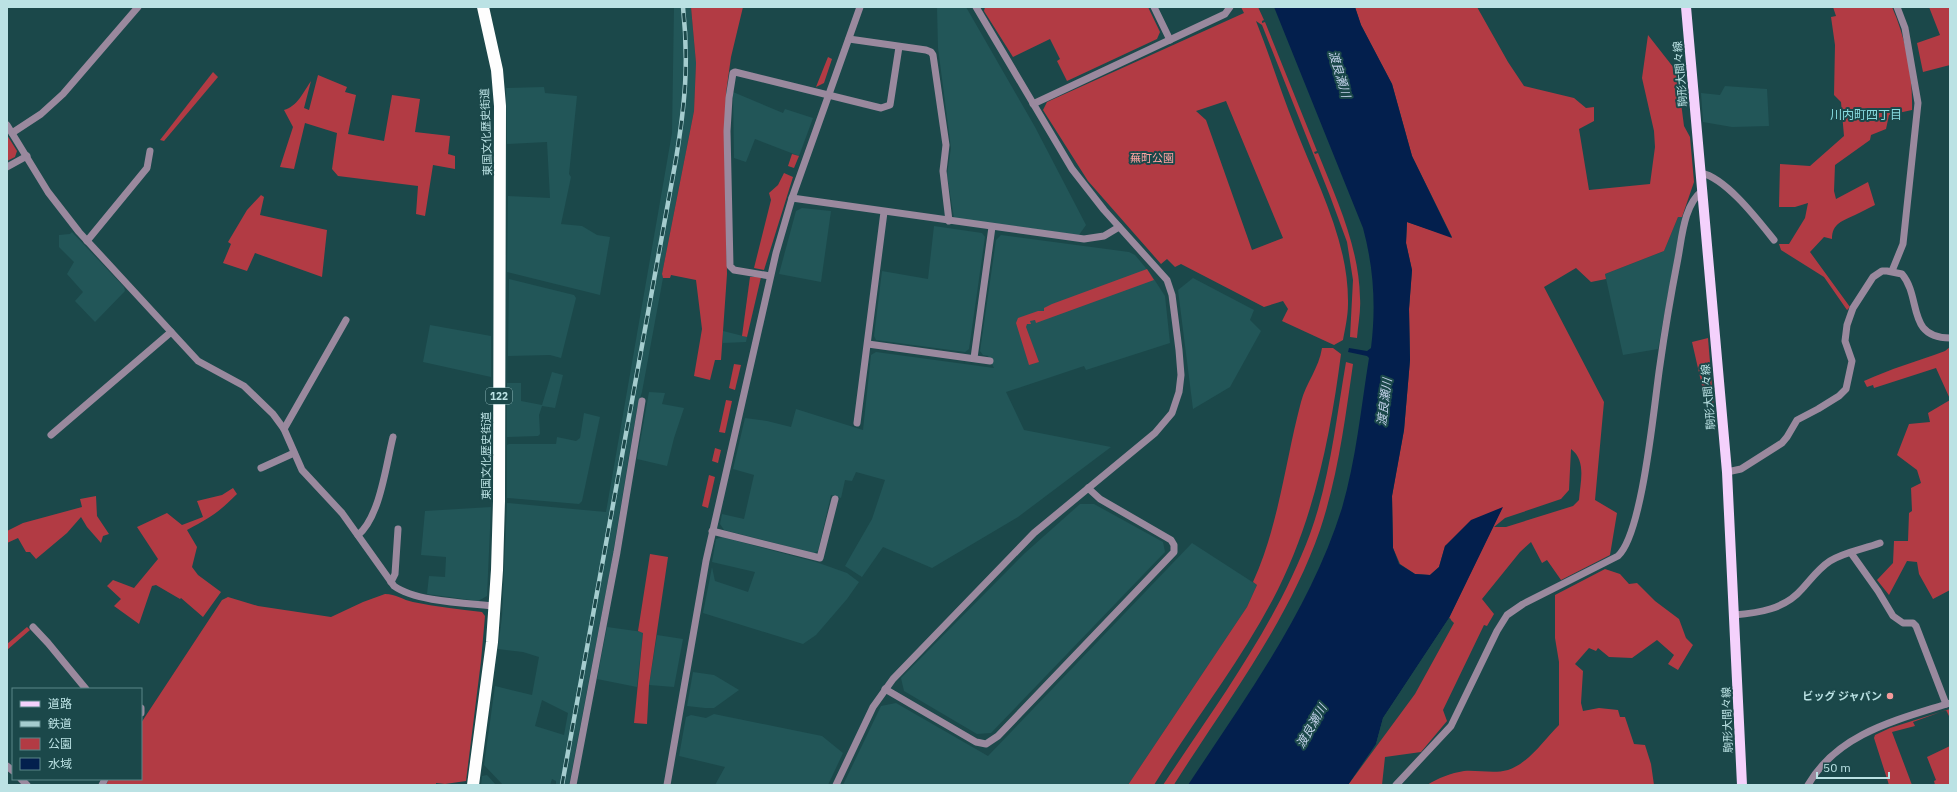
<svg xmlns="http://www.w3.org/2000/svg" width="1957" height="792" font-family="'IBM Plex Sans','Noto Sans JP',sans-serif">
<style>
.built{fill:#225658;fill-rule:evenodd}
.green{fill:#b23b44;fill-rule:evenodd}
.water{fill:#031f4d}
.pier{fill:#1b484a}
.lines{fill:none;stroke-linecap:round;stroke-linejoin:round}
.minor{stroke:#9a899e;stroke-width:7}
.major{stroke:#f4d1fc;stroke-width:10}
.highway{stroke:#fefefe;stroke-width:12}
.rail-casing{stroke:#a5cdcf;stroke-width:4.5}
.rail{stroke:#1b484a;stroke-width:3;stroke-dasharray:9;stroke-linecap:butt}
.poi-dot{fill:#f59b9b;stroke:#1b484a;stroke-width:1.5}
.labels{text-anchor:middle;dominant-baseline:central;stroke-width:4;stroke-linejoin:round;paint-order:stroke}
.shield{fill:#1b484a;stroke:#8bb4b6;stroke-width:1}
.shield-label{font-size:10px;font-weight:bold;fill:#bbe2e4}
.street-label{font-size:11px;fill:#bbe2e4;stroke:#1b484a}
.park-label{font-size:11px;fill:#ffa2a1;stroke:#1b484a}
.poi-label{font-size:11px;font-weight:bold;fill:#bbe2e4;stroke:#1b484a;text-anchor:end}
.water-label{font-size:12px;font-style:italic;fill:#c1d0e8;stroke:#1b484a}
.neighbourhood-label{font-size:12px;fill:#88dbe0;stroke:#1b484a}
</style>
<rect width="100%" height="100%" fill="#1b484a"/>
<g class="built">
<path d="M674 7H691L696 63 694 111 662 274 663 278 642 392 637 408 611 565 569 785H556V781L552 779 550 785H503L484 765 495 686 532 695 539 657 523 652 498 649 502 616 507 503 606 512 672 133ZM542 700 568 713 564 735 535 726Z"/>
<path d="M937 7H966L1035 127 1086 225 1079 235 954 218 947 175 951 148 938 48Z"/>
<path d="M1725 86 1767 89 1769 126 1732 127 1703 122 1701 93 1720 95Z"/>
<path d="M544 87 545 93 577 96 569 174 571 177 561 224 582 226 597 235 610 237 600 295 507 272 508 196 550 198 547 142 507 144 506 88Z"/>
<path d="M733 92 783 113 785 109 813 118 799 156 755 139 746 162 734 158Z"/>
<path d="M802 208 831 211 821 282 779 274 796 211Z"/>
<path d="M1678 217H1682L1658 349 1623 355 1605 274 1664 251Z"/>
<path d="M934 226 982 233 985 237 969 349 965 352 876 340 874 336 882 271 928 279Z"/>
<path d="M72 232 124 287 125 291 95 322 75 301 83 292 67 274 74 262 59 247V235L70 234Z"/>
<path d="M1001 235 1129 252 1135 255 1150 273 1165 296 1170 343 1086 370 1084 366 1006 392 1024 430 1111 447 1018 517 932 568 883 547 862 577 845 566 872 519 885 480 856 472 852 481 845 480 841 498 831 495 818 551 814 553 724 530 720 524 722 514 744 519 754 475 733 469 745 418 767 421 791 427 796 409 863 430 871 355 876 352 994 368 988 356 983 355 980 351 996 240Z"/>
<path d="M1193 278 1254 310 1250 320 1261 331 1230 387 1193 409 1178 290Z"/>
<path d="M509 279 574 295 576 298 561 358 550 355 508 356Z"/>
<path d="M430 325 491 336V377L423 362Z"/>
<path d="M723 331 747 337 746 342 723 343Z"/>
<path d="M552 372 563 375 555 408 542 406 539 415 540 434 538 436 507 437V383H521V401L542 405Z"/>
<path d="M649 392 665 393 662 404 684 408 674 438 667 466 637 459Z"/>
<path d="M584 413 600 417 582 501 579 504 507 498V445L509 444H556L557 437 576 441 580 438Z"/>
<path d="M1080 504H1094L1163 542 1165 552 991 733 977 734 904 691 901 678 1025 553Z"/>
<path d="M491 507 487 596 478 601 427 594 429 576 445 577 446 557 421 555 425 511Z"/>
<path d="M722 537 816 562 847 573 859 582 847 599 816 635 803 644 703 613 712 567 715 581 748 592 755 572 712 562 716 539Z"/>
<path d="M1192 543 1257 585 1247 607 1128 785H843L881 706 896 703 988 756Z"/>
<path d="M607 627 643 632 637 687 597 679Z"/>
<path d="M657 635 683 639 674 687 649 685Z"/>
<path d="M693 672 714 675 739 690 714 708H705L687 706Z"/>
<path d="M714 714 822 736 843 753 828 785H715L725 767 679 756 686 717 691 715 706 718Z"/>
<path d="M487 775 496 785H481L482 776Z"/>
</g>
<g class="green">
<path d="M691 7H743L731 57 726 93 725 157 727 274 721 360H715L710 380 694 376 702 329 696 280 671 275 670 278H663L662 274 694 111 696 63Z"/>
<path d="M985 7H1148L1160 32 1157 39 1067 81 1057 61 1060 59 1050 39 1013 57 984 11Z"/>
<path d="M1241 7H1258L1264 20 1262 21V23L1265 22 1317 151 1314 152 1315 154 1318 153C1337 200 1359 247 1360 298 1361 311 1358 325 1357 338L1350 337 1353 280 1347 242 1330 196 1262 25 1256 21C1270 56 1281 92 1295 127 1317 184 1349 241 1348 304 1348 316 1345 329 1343 340L1334 345 1282 321 1288 309 1283 301 1264 307 1181 264 1175 267 1167 259 1161 264 1088 181 1043 110 1047 102 1244 13ZM1226 101 1283 238 1252 250 1206 120 1196 111Z"/>
<path d="M1355 7H1477L1508 62 1524 86 1574 98 1586 108 1594 107V121L1579 129 1589 190 1650 184 1655 147 1654 131 1642 78 1648 35 1677 72 1684 126 1690 137 1694 182 1682 217H1678L1664 251 1605 274 1606 279 1591 282 1576 268 1544 287 1604 402 1595 500 1617 513 1610 555 1561 580 1547 560 1542 563 1531 542 1520 552 1482 599 1494 614 1487 626 1484 625 1443 710 1447 721 1421 752 1385 757 1382 785H1348L1415 694 1454 623 1449 618 1502 508 1445 546 1439 567 1430 575 1415 574 1400 564 1393 548 1392 496 1404 430 1410 360 1409 309 1412 270 1406 243 1407 222 1452 237 1412 156 1392 84 1361 25ZM1571 449C1587 461 1580 483 1579 500L1573 506 1506 527H1494L1505 518 1561 499 1569 490Z"/>
<path d="M1833 7H1892C1906 38 1913 77 1912 110L1889 115 1886 129 1871 135 1870 140 1835 165 1834 191 1836 199 1868 182 1875 205C1868 208 1862 212 1855 215 1843 221 1832 223 1832 239L1824 237 1810 252 1850 307 1847 310 1824 277 1781 250 1779 244H1789L1805 218 1808 203 1795 207H1779L1780 164 1810 166 1844 136 1841 102 1834 95 1835 45 1831 17 1836 16Z"/>
<path d="M1929 7H1950V65L1923 72 1917 43 1940 35Z"/>
<path d="M828 57 832 59 824 83 816 87Z"/>
<path d="M213 72 218 77 164 141 160 140Z"/>
<path d="M318 75 347 87 345 92 356 95 348 134 384 141 392 95 420 99 415 132 450 136 448 154 455 156V169L433 165 425 216 416 214 418 186 338 176 332 169 337 133 305 123 294 169 280 167 293 127 284 110C297 107 304 91 311 81L304 108 309 110Z"/>
<path d="M7 135 17 151 15 157 7 161Z"/>
<path d="M792 154 799 156 794 168 788 166Z"/>
<path d="M784 173 793 177 764 270 754 268 771 200 769 193 778 185Z"/>
<path d="M261 195 264 197 260 215 327 230 322 277 255 253 247 271 223 263 231 244 228 242 247 210Z"/>
<path d="M1147 269 1154 280 1036 323 1035 320 1030 321 1031 324H1027L1026 327 1039 362 1029 365 1016 323 1018 318 1038 311H1044V308L1052 304Z"/>
<path d="M750 277H761L747 337 742 336Z"/>
<path d="M1708 338 1714 411 1708 412 1692 342Z"/>
<path d="M1950 347V399L1936 368 1874 388 1873 385 1867 387 1864 381C1890 369 1918 361 1945 351Z"/>
<path d="M1322 348H1333L1341 354C1330 439 1313 524 1272 601 1238 665 1192 723 1154 785H1128L1247 607 1257 585 1253 582C1279 525 1285 462 1301 402 1306 383 1319 368 1322 348Z"/>
<path d="M1346 362 1353 364C1345 420 1338 476 1320 530 1288 622 1227 701 1175 783L1174 785H1163C1216 705 1276 625 1310 534 1330 479 1336 420 1346 362Z"/>
<path d="M734 364 741 365 735 390 729 388Z"/>
<path d="M726 400 732 401 725 433 719 432Z"/>
<path d="M1950 400V590L1933 599 1919 574 1917 562 1907 561 1889 595 1877 580 1893 563 1894 541H1908L1909 513 1912 511 1911 488 1921 483 1917 470 1897 455 1909 424 1930 422 1928 413Z"/>
<path d="M715 448 721 450 718 463 712 461Z"/>
<path d="M709 475 715 477 708 508 702 506Z"/>
<path d="M233 488 237 494C218 513 211 517 187 530L197 547 192 567 198 575 221 592 203 617 181 598 180 599 156 585 152 586 139 624 114 606 121 599 107 586 113 580 134 588 158 559 137 527 167 513 182 525 203 517 197 501 222 495Z"/>
<path d="M96 496 97 516 109 534 103 536 101 543 87 527 81 517 67 533 36 559 30 552H26L18 538 7 543V531L23 523 82 507 80 499Z"/>
<path d="M650 554 668 557 649 685 647 724 634 723 643 633 638 631Z"/>
<path d="M1605 569 1620 574 1629 584 1637 583 1655 601 1679 619 1686 638 1693 645 1678 670 1668 664 1674 655 1657 640 1632 658 1609 657 1598 648 1596 651 1589 648 1575 664 1583 671 1581 703 1583 711 1599 708 1618 710 1620 717H1625L1634 744 1645 745 1651 764 1654 785H1427C1438 778 1451 773 1464 771 1479 770 1494 774 1508 770 1529 763 1544 740 1559 725V662L1555 638V595Z"/>
<path d="M385 594C396 594 403 600 413 602 436 607 459 609 482 612L485 616 481 661 466 781 445 784 436 783V785H106L109 779H141V723L222 600 228 597 258 606 331 617 363 602Z"/>
<path d="M27 627 30 630 7 650V644Z"/>
<path d="M1950 709V718L1946 710 1913 722 1915 726 1892 732 1912 785H1889L1874 738 1875 735 1890 728Z"/>
<path d="M1950 746V785H1935L1934 781 1936 780 1927 757Z"/>
</g>
<path class="water" d="M1274 7H1355L1361 25 1392 84 1412 156 1452 238 1407 222 1406 243 1412 270 1409 309 1410 360 1404 430 1392 496 1393 548 1399 564 1415 574 1430 575 1439 567 1445 546 1471 520 1503 507 1449 618 1383 718 1376 744 1348 785H1188C1246 697 1310 610 1342 508 1356 460 1361 408 1369 358L1367 356 1348 352 1349 348 1367 351 1371 348C1376 307 1374 269 1363 228Z"/>
<path class="pier" d="M1449 618 1451 619 1384 719 1379 740 1376 744 1383 718Z"/>
<g class="lines">
<g class="minor">
<path d="M1154 7 1170 40"/>
<path d="M849 39 926 50 931 52 933 55 946 145 943 171 949 221"/>
<path d="M1033 104 1225 14 1230 7"/>
<path d="M7 125 48 192 79 232 198 361 244 386 273 414 284 429 302 470 342 513 394 586C416 602 467 603 495 606"/>
<path d="M12 133 41 114 63 94 138 7"/>
<path d="M7 167 27 156"/>
<path d="M1701 173C1726 178 1758 220 1774 240"/>
<path d="M792 198 1084 239 1104 236 1119 227"/>
<path d="M87 241 147 168 150 151"/>
<path d="M1892 271 1903 244 1918 103 1905 28 1897 7"/>
<path d="M770 276 734 270 730 266 727 131 729 98 733 73 735 72 881 108 890 105 899 47"/>
<path d="M868 344 990 361"/>
<path d="M974 358 992 227"/>
<path d="M857 423 884 212"/>
<path d="M284 429 346 320"/>
<path d="M51 435 171 332"/>
<path d="M261 468 294 453"/>
<path d="M1727 472 1741 469 1782 443 1787 437 1797 420 1818 409 1839 396 1846 389 1852 361 1845 341 1847 325 1853 308 1873 277 1882 271H1887L1902 274C1922 298 1906 338 1950 338"/>
<path d="M712 531 820 558 835 499"/>
<path d="M358 535C380 517 386 465 393 437"/>
<path d="M1851 553 1878 591 1893 616 1903 623H1913L1916 626 1946 704"/>
<path d="M391 582 395 574 398 529"/>
<path d="M1734 615C1759 613 1785 609 1802 589 1811 579 1819 568 1830 561 1844 552 1864 549 1880 543"/>
<path d="M33 627 48 643 86 689"/>
<path d="M885 689 976 742 986 744 998 736 1174 552V545L1171 540 1100 499 1088 488"/>
<path d="M141 708V713"/>
<path d="M7 766 13 771"/>
<path d="M21 779 27 785"/>
<path d="M102 785 105 779"/>
<path d="M573 785 617 552 642 401"/>
<path d="M667 785 706 561 776 253 792 198 860 7"/>
<path d="M836 785 873 707 893 679 1034 533 1155 433 1172 413 1179 392 1181 375 1179 350 1172 295 1167 280 1104 210 1072 169 976 7"/>
<path d="M1396 785 1451 726 1497 631 1507 615 1523 604 1618 556C1643 533 1654 404 1660 365 1665 329 1671 294 1678 258 1682 237 1684 205 1702 191"/>
<path d="M1808 785C1838 733 1897 720 1950 703"/>
</g>
<path class="major" d="M1686 7 1727 472 1742 785"/>
<path class="highway" d="M473 785 492 642 497 570 499 501 500 106 497 70 483 7"/>
<g class="rail-casing">
<path id="rail" d="M562 785 676 159C685 104 689 63 683 7"/>
</g>
<use href="#rail" class="rail"/>
</g>
<circle class="poi-dot" cx="1890" cy="696" r="4"/>
<g class="labels">
<rect class="shield" x="486" y="388" width="26" height="16" rx="3"/>
<g class="shield-label">
<text x="499" y="396">122</text>
</g>
<g class="street-label">
<text transform="translate(1680 74) rotate(-95)">駒形大間々線</text>
<text transform="translate(486 132) rotate(-92)">東国文化歴史街道</text>
<text transform="translate(1708 397) rotate(-95)">駒形大間々線</text>
<text transform="translate(486 456) rotate(-90)">東国文化歴史街道</text>
<text transform="translate(1727 720) rotate(-92)">駒形大間々線</text>
</g>
<g class="park-label">
<text x="1152" y="158">蕪町公園</text>
</g>
<g class="poi-label">
<text x="1882" y="696">ビッグ ジャパン</text>
</g>
<g class="water-label">
<text transform="translate(1340 74) rotate(74)">渡良瀬川</text>
<text transform="translate(1384 402) rotate(-83)">渡良瀬川</text>
<text transform="translate(1311 726) rotate(-60)">渡良瀬川</text>
</g>
<g class="neighbourhood-label">
<text x="1866" y="114">川内町四丁目</text>
</g>
</g>
<rect width="1957" height="792" fill="none" stroke="#bbe2e4" stroke-width="16"/>
<rect x="12" y="688" width="130" height="92" fill="#1b484a" stroke="#5b8688"/>
<rect x="20" y="701" width="20" height="6" fill="#f4d1fc" stroke="#5b8688"/>
<text x="48" y="708" font-size="12" fill="#bbe2e4">道路</text>
<rect x="20" y="721" width="20" height="6" fill="#a5cdcf" stroke="#5b8688"/>
<text x="48" y="728" font-size="12" fill="#bbe2e4">鉄道</text>
<rect x="20" y="738" width="20" height="12" fill="#b23b44" stroke="#5b8688"/>
<text x="48" y="748" font-size="12" fill="#bbe2e4">公園</text>
<rect x="20" y="758" width="20" height="12" fill="#031f4d" stroke="#5b8688"/>
<text x="48" y="768" font-size="12" fill="#bbe2e4">水域</text>
<path d="M1817 772v6h72v-6" fill="none" stroke="#bbe2e4" stroke-width="2"/>
<text x="1823" y="772" font-size="12" fill="#bbe2e4" stroke="#1b484a" stroke-width="3" paint-order="stroke">50 m</text>
</svg>
